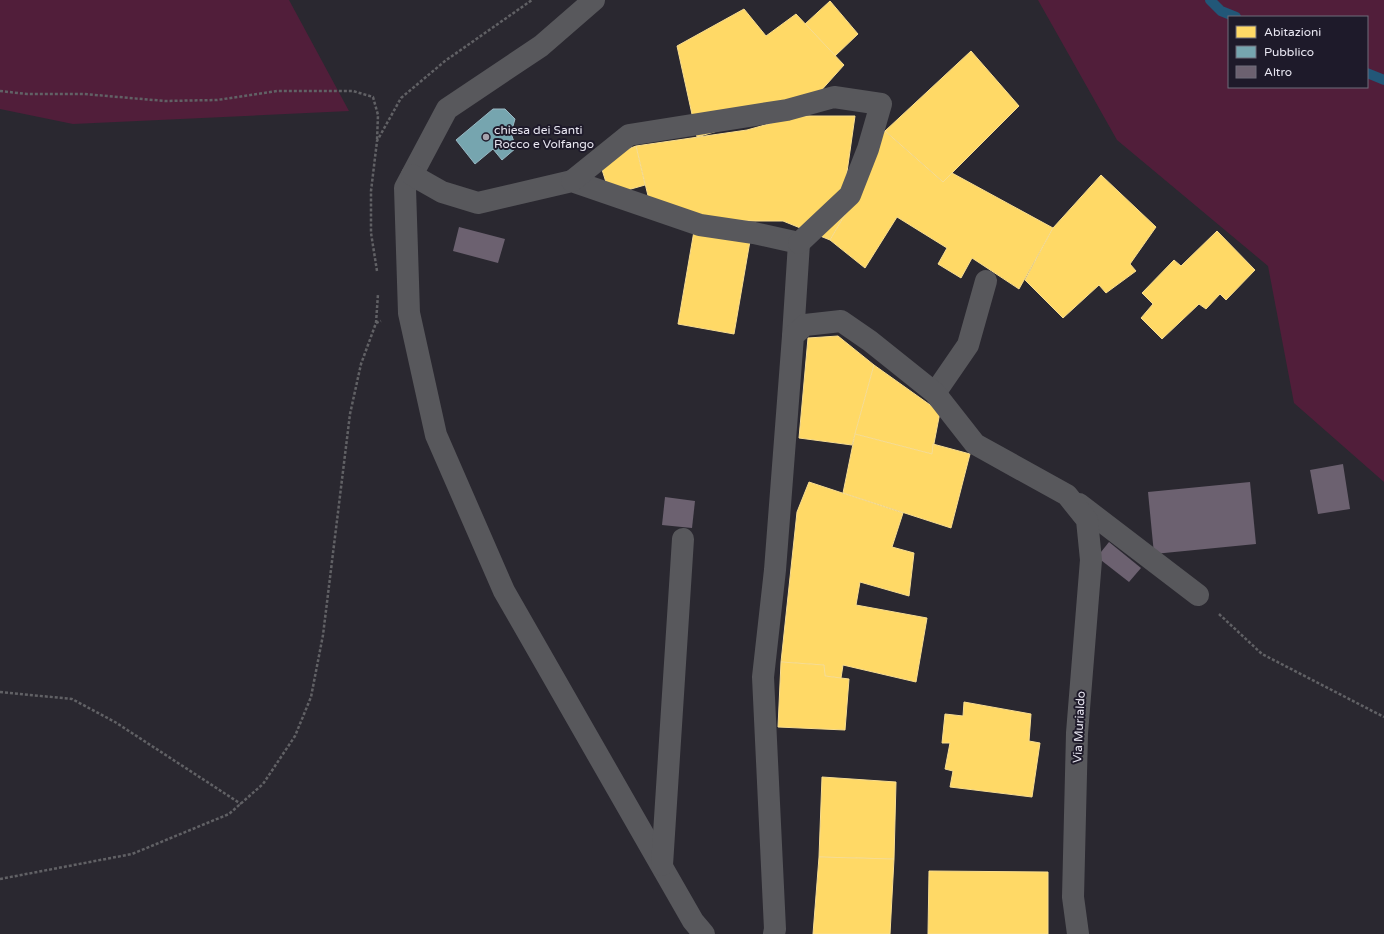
<svg xmlns="http://www.w3.org/2000/svg" width="1384" height="934" font-family="'Varela Round',sans-serif">
<style>
.green{fill:#511e3a;fill-rule:evenodd}
.homes{fill:#ffd966;stroke:#f8dd90}
.public{fill:#76a5af;stroke:#98b8c3}
.lines{fill:none;stroke-linecap:round;stroke-linejoin:round}
.stream{stroke:#225778;stroke-width:10}
.building{fill:#6c6170}
.path{stroke:#616165;stroke-width:2.5;stroke-dasharray:3 2;stroke-linecap:butt}
.minor{stroke:#58585c;stroke-width:22}
.poi-dot{fill:#a6a4ad;stroke:#1e1a2a;stroke-width:1.5}
.labels{text-anchor:middle;dominant-baseline:central;stroke-width:4;stroke-linejoin:round;paint-order:stroke}
.poi-label{font-size:12px;fill:#e8e6f1;stroke:#1e1a2a;text-anchor:start}
.street-label{font-size:12px;fill:#e8e6f1;stroke:#1e1a2a}
</style>
<rect width="100%" height="100%" fill="#2a2830"/>
<g class="green">
<path d="M0 0H289L349 111 73 124 0 109Z"/>
<path d="M1038 0H1384V482L1294 403 1268 266 1117 140ZM1229 17H1367V87H1229Z"/>
</g>
<g class="homes">
<path d="M830 1 858 34 835 56 805 24Z"/>
<path d="M744 9 766 36 796 14 844 65 809 104 697 137 677 46Z"/>
<path d="M971 51 1019 106 943 182 885 131Z"/>
<path d="M797 116H855L845 186 859 191 830 240 783 221H682L650 204 636 146 747 130Z"/>
<path d="M885 131 943 182 952 173 1053 228 1019 289 972 258 961 278 938 264 947 248 897 217 865 268 830 240 859 191 848 188Z"/>
<path d="M636 146 645 185 610 195 599 160Z"/>
<path d="M1101 175 1156 227 1130 264 1136 271 1106 293 1099 285 1063 318 1025 280 1053 228Z"/>
<path d="M694 231 750 241 734 334 678 324Z"/>
<path d="M1217 231 1255 270 1226 300 1220 294 1206 309 1199 304 1162 339 1141 318 1153 304 1142 293 1174 260 1181 266Z"/>
<path d="M838 336 874 365 852 445 799 438 808 338Z"/>
<path d="M874 365 940 412 932 454 855 434Z"/>
<path d="M855 434 932 454 933 444 970 454 951 528 843 493Z"/>
<path d="M809 482 903 513 892 547 914 553 909 596 860 582 856 605 927 618 916 682 843 665 841 678 825 676 824 665 781 662 797 512Z"/>
<path d="M781 662 824 665 825 676 849 679 845 730 778 727Z"/>
<path d="M964 702 1031 714 1029 741 1040 743 1032 797 950 787 953 771 945 769 950 743H942L945 714 963 716Z"/>
<path d="M822 777 896 782 894 859 819 857Z"/>
<path d="M819 857 894 859 890 934H813Z"/>
<path d="M929 871 1048 872V934H928Z"/>
</g>
<path class="public" d="M493 109H505L515 119 511 133 516 148 502 160 493 149 475 164 456 140Z"/>
<g class="lines">
<g class="stream">
<path d="M1210 0 1221 11 1236 17"/>
<path d="M1367 73 1384 80"/>
</g>
</g>
<g class="building">
<path d="M459 227 505 239 498 263 453 251Z"/>
<path d="M1343 464 1350 509 1318 514 1310 470Z"/>
<path d="M1250 482 1256 544 1154 554 1148 492Z"/>
<path d="M665 497 695 501 692 528 662 525Z"/>
<path d="M1109 542 1141 568 1129 582 1097 557Z"/>
</g>
<g class="lines">
<g class="path">
<path d="M0 91 27 94H84L165 101 217 100 277 91H353L373 97 378 115 377 141"/>
<path d="M377 271 371 233V191L377 141 401 98 445 61 532 0"/>
<path d="M376 323 378 294"/>
<path d="M1219 614 1262 654 1384 717"/>
<path d="M0 692 72 699 115 722 241 804"/>
<path d="M0 879 132 854 229 814 263 784 295 736 311 697 323 635 350 414 361 364 376 323 381 321"/>
</g>
<g class="minor">
<path d="M594 0 541 46 447 109 405 188 409 313 436 435 504 591 693 921 704 934"/>
<path d="M412 175 442 192 478 203 572 181 700 225 754 233 799 243 793 336"/>
<path d="M572 181 629 135 787 110 834 97 881 104 868 149 850 195 799 243"/>
<path d="M935 393 968 345 986 281"/>
<path d="M1079 504 1198 595"/>
<path d="M662 865 683 539"/>
<path d="M774 934 775 929 763 677 775 570 793 336 805 325 841 321 870 341 935 393 975 444 1067 495 1087 520 1091 560 1077 733 1073 897 1078 934"/>
</g>
</g>
<circle class="poi-dot" cx="486" cy="137" r="4"/>
<g class="labels">
<g class="poi-label">
<text x="494" y="130">chiesa dei Santi<tspan x="494" dy="14">Rocco e Volfango</tspan></text>
</g>
<g class="street-label">
<text transform="translate(1079 727) rotate(-87)">Via Murialdo</text>
</g>
</g>
<rect x="1228" y="16" width="140" height="72" fill="#1e1a2a" stroke="#6f6c7a"/>
<rect x="1236" y="26" width="20" height="12" fill="#ffd966" stroke="#6f6c7a"/>
<text x="1264" y="36" font-size="12" fill="#e8e6f1">Abitazioni</text>
<rect x="1236" y="46" width="20" height="12" fill="#76a5af" stroke="#6f6c7a"/>
<text x="1264" y="56" font-size="12" fill="#e8e6f1">Pubblico</text>
<rect x="1236" y="66" width="20" height="12" fill="#6c6170" stroke="#6f6c7a"/>
<text x="1264" y="76" font-size="12" fill="#e8e6f1">Altro</text>
</svg>
